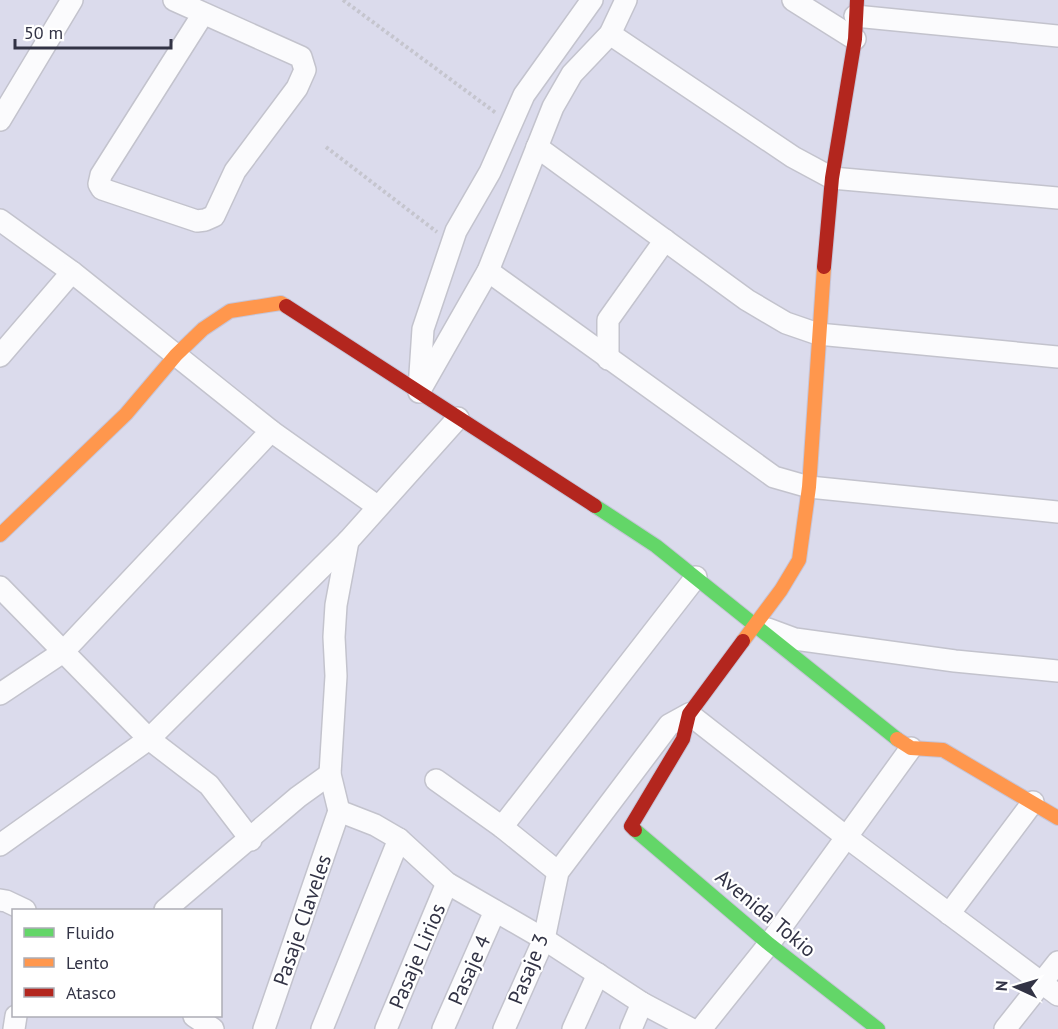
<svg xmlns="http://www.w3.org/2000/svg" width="1058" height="1029" font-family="'PT Sans',sans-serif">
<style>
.residential{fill:#dbdbec;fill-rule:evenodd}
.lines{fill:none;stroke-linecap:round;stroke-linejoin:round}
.street-casing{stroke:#c3c3cd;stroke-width:24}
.fast-casing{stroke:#c6c5d8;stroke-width:16}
.slow-casing{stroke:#c6c5d8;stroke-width:16}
.jam-casing{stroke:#c6c5d8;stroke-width:16}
.path{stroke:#c5c5ce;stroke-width:4;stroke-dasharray:3 3;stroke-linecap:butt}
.street{stroke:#fbfbfd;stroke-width:21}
.fast{stroke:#63d668;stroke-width:14}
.slow{stroke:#ff974d;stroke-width:14}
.jam{stroke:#b3261e;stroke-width:14}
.labels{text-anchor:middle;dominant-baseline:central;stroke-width:4.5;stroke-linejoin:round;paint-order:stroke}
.street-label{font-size:21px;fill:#323345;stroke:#fff}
</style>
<rect width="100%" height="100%" fill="#e6e6ef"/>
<path class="residential" d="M0 0H1058V1029H0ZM14 910H220V1016H14Z"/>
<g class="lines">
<g class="street-casing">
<g id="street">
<path d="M174 0 301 57 305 70 297 88 235 171 214 216 205 220 197 221 102 189 99 184 101 175 203 14"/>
<path d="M793 0 855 39"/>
<path d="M855 16 1058 36"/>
<path d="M610 34 793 157 832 178 1058 198"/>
<path d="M0 120 72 0"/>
<path d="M537 147 747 300 786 323 818 334 1058 357"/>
<path d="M0 220 72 272 271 431 377 506"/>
<path d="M488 271 774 477 809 487 1058 512"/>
<path d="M0 356 72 272"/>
<path d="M608 359V320L665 240"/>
<path d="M419 389 423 329 456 231 490 172 524 95 592 0"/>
<path d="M419 392 488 271 553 107 572 74 610 34 626 0"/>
<path d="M348 541 336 605 334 637 336 676 330 774 339 811 375 825 399 839 447 883 544 939 642 1003 691 1029"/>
<path d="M0 587 149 739 209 785 251 840"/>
<path d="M768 629 795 639 955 661 1058 671"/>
<path d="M0 694 63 652 271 431"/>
<path d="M436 780 502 827 558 872"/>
<path d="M502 827 696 577"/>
<path d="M0 845 149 739 348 541 458 418"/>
<path d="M0 900 6 901 25 910"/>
<path d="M165 910 298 797 330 774"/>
<path d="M949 914 1033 802"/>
<path d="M194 1016 213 1029"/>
<path d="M14 1029 16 1016"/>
<path d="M264 1029 339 811"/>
<path d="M322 1029 399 839"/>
<path d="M386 1029 447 883"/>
<path d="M443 1029 495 911"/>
<path d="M504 1029 544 939 558 872 669 725 689 714 845 836 1058 995"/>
<path d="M573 1029 598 974"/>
<path d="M631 1029 642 1003"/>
<path d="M701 1029 769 944 911 748"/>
<path d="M1005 1029 1058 962"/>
</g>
</g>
<g class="fast-casing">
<g id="fast">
<path d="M595 506 656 546 897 739"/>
<path d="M635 830 769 944 878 1029"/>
</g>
</g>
<g class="slow-casing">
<g id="slow">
<path d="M0 535 126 414 176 355 203 329 230 311 281 303 286 306"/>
<path d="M743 641 781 590 799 560 809 487 824 267"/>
<path d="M897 739 911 748 943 750 1058 818"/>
</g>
</g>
<g class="jam-casing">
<g id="jam">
<path d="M824 267 832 178 855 39 857 0"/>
<path d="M286 306 595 506"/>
<path d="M635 830 631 826 683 739 689 714 743 641"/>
</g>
</g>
<g class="path">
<path d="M343 0 496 113"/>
<path d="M326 147 437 232"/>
</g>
<use href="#street" class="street"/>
<use href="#fast" class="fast"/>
<use href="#slow" class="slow"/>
<use href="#jam" class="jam"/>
</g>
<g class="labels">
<g class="street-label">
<text transform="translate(766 913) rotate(40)">Avenida Tokio</text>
<text transform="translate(302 920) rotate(-71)">Pasaje Claveles</text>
<text transform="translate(417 956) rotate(-67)">Pasaje Lirios</text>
<text transform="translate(528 969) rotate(-68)">Pasaje 3</text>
<text transform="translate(469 970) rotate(-66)">Pasaje 4</text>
</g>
</g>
<rect x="12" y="909" width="210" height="108" fill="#ffffff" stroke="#adadb5" stroke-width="1.5"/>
<rect x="24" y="928" width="30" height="9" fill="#63d668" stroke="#adadb5" stroke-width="1.5"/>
<text x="66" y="939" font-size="18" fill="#323345">Fluido</text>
<rect x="24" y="958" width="30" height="9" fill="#ff974d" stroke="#adadb5" stroke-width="1.5"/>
<text x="66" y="969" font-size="18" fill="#323345">Lento</text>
<rect x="24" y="988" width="30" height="9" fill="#b3261e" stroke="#adadb5" stroke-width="1.5"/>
<text x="66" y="999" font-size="18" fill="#323345">Atasco</text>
<g transform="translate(1016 987) rotate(274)" stroke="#ffffff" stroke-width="4.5" paint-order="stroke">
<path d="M0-4.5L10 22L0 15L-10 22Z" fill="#323345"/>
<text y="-9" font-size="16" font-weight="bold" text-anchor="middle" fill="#323345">N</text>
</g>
<path d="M15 39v9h156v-9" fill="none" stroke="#323345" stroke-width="3"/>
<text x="24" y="39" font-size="18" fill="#323345" stroke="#ffffff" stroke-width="4.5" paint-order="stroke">50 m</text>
</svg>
